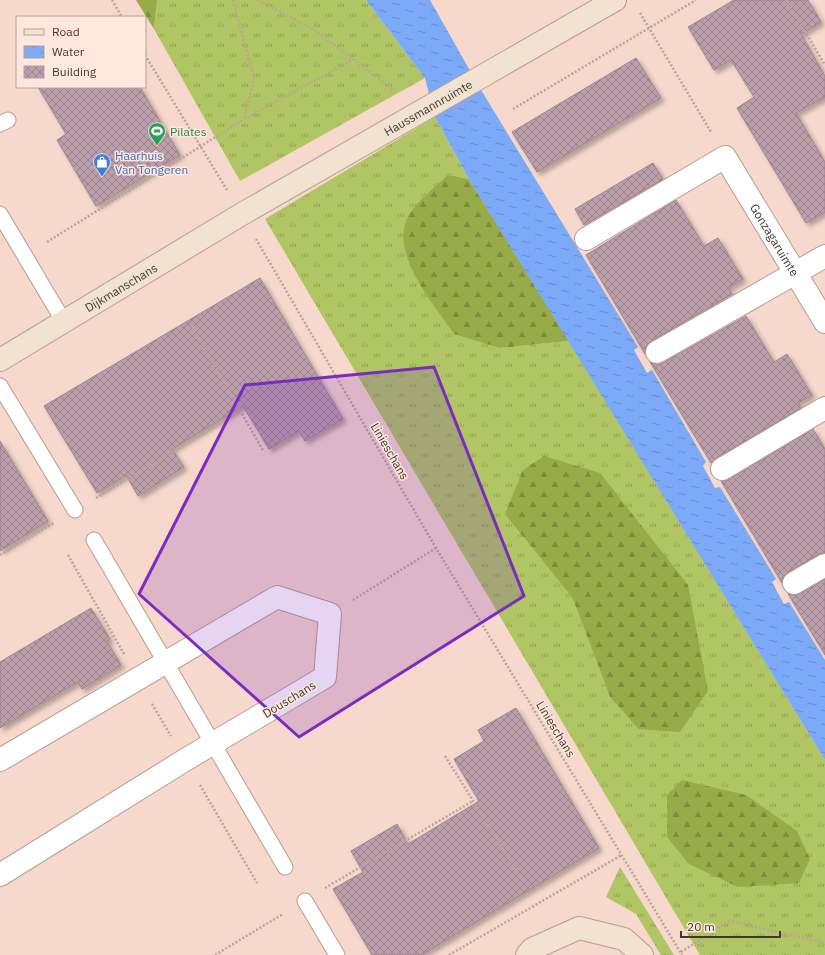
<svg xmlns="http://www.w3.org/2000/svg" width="825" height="955" font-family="'IBM Plex Sans',sans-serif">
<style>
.grass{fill:url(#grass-tufts);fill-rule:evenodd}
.forest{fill:url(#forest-firs)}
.water{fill:url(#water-ripples)}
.building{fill:url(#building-cross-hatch);stroke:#9e838f;filter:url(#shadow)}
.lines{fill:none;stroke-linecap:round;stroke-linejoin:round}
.lane-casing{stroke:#b89c91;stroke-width:17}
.street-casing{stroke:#b89c91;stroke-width:24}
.secondary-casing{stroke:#b89c91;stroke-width:24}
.path{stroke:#bca49a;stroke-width:2.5;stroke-dasharray:2 2;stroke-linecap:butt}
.lane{stroke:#fff;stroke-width:15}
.street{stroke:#fff;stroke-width:22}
.secondary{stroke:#f2e2d0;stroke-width:22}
.marked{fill:#7b2cbf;fill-opacity:0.2;stroke:#7b2cbf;stroke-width:3;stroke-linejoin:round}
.labels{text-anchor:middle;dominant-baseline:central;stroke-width:3;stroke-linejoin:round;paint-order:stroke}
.street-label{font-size:12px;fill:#433733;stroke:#ffe7dd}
.leisure-label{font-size:12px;fill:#27864d;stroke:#ffe7dd;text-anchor:start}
.shop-label{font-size:12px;fill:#366cbe;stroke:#ffe7dd;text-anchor:start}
</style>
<defs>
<pattern id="grass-tufts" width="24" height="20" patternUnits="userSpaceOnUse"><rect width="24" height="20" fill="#b0c563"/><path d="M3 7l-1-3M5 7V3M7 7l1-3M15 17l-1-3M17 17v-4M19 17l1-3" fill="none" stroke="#91a152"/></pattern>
<pattern id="forest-firs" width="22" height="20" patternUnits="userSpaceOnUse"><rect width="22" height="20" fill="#98ab49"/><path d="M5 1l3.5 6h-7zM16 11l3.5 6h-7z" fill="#7e8c3d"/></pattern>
<pattern id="water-ripples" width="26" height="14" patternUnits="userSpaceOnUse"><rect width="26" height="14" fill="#7caaf9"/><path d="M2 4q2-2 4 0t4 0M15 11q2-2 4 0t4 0" fill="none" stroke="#678bca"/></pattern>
<pattern id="building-cross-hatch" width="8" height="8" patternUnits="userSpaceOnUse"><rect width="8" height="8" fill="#ba9eaa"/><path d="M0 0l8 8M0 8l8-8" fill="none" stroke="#99828b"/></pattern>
<filter id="shadow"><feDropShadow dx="3.5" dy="3.5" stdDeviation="2" flood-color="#0004"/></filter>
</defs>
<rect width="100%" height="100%" fill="#f6d8cc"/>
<g class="grass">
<path d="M157 0H366L425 78 240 181 154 29Z"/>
<path d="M435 117 469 179 447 175 425 196 407 219 500 348 569 341 825 760V955H700L265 219ZM572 597 638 729 610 697Z"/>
<path d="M620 867 674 955H661L636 914 606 897Z"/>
</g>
<g class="forest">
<path d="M136 0H157L154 29Z"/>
<path d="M447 175 469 179 569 341 500 348 454 334C434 304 391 256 407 219 413 205 436 186 447 175Z"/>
<path d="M544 456 600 473 688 585 708 691 680 732 638 729 610 697 572 597 505 514 523 470Z"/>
<path d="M682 780 746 795 797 831 810 859 799 883 738 887 689 864 667 837V795Z"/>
</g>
<path class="water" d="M366 0H430L481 90 638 347 634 350 647 373 652 370 706 462 703 466 715 488 720 487 776 579 772 582 784 604 789 602 825 660V760L469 179 435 117 425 78Z"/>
<g class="building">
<path d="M734 0H808L821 22 801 34 825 76V97L796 113 825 162V212L806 223 737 108 754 97 731 60 714 70 688 27Z"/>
<path d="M636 58 661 98 537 172 512 132Z"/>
<path d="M38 87H140L180 155 96 206 57 140 66 134Z"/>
<path d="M653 163 663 179 584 225 575 209Z"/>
<path d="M676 200 704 246 718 238 743 279 728 288 732 294 651 341 646 346 645 354 586 255Z"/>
<path d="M260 278 343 419 305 441 299 431 269 449 243 406 172 449 184 467 138 496 126 475 97 493 44 406Z"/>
<path d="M746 316 774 362 787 354 812 395 798 403 801 408 716 458 711 463 650 362 657 364 663 363Z"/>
<path d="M813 429 825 449V553L819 554 788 572 783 577 782 583 721 481 728 480Z"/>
<path d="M0 441 48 521 0 551Z"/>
<path d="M825 579V655L788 594 794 595 800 594Z"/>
<path d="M91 608 110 639 107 642 121 665 82 689 78 682 0 728V662Z"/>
<path d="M516 708 599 848 421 955H372L333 889 363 872 351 851 397 824 408 844 479 801 454 759 484 741 478 730Z"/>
</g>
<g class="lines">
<g class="lane-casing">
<g id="lane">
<path d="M0 124 8 120"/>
<path d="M0 214 64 322"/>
<path d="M0 386 75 510"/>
<path d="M94 540 285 867"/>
<path d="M305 901 337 955"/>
</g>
</g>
<g class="street-casing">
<g id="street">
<path id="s1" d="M586 239 725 157 825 322"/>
<path d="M657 352 825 256"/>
<path d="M722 469 825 408"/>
<path d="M794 583 825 565"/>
<path d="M0 760 277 597 330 614 325 677 185 760 0 875"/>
</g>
</g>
<g class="secondary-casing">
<g id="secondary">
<path id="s2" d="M0 360 242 214 615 0"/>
<path d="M527 955 532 949 579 928 624 939 642 955"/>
</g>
</g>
<g class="path">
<path d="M112 0 122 17"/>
<path d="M233 0 254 78 244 120"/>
<path d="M258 0 316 31 397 93"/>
<path d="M786 0 825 65"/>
<path d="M640 13 711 132"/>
<path d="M145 55 227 190"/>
<path d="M513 109 696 0"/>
<path d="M256 239 436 548 682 955"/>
<path d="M47 242 243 120 352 60"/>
<path d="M192 327 264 452"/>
<path d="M96 498 240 412"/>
<path d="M0 555 54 523"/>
<path d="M68 555 124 654"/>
<path d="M353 600 436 548"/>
<path d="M152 704 171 736"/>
<path d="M445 756 522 879"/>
<path d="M200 785 257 883"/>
<path d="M325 888 473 801"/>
<path d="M681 952 729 921 825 943"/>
<path d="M215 955 283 914"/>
<path d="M449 955 622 855"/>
</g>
<use href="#lane" class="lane"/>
<use href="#street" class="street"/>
<use href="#secondary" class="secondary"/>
</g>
<path class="marked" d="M434 367 524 596 299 737 139 594 245 385Z"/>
<defs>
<g id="stadium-pin" transform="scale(0.9)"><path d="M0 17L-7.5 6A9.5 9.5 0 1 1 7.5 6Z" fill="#2e9e5b" stroke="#ffe7dd"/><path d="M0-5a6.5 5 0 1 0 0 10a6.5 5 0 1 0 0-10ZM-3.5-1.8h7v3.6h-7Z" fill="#fff"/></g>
<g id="shop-pin" transform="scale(0.9)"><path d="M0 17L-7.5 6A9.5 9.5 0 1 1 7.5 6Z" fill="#3f7fe0" stroke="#ffe7dd"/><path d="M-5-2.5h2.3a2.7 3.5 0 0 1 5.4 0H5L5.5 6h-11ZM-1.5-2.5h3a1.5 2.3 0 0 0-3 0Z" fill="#fff"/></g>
</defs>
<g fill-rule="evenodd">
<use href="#stadium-pin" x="157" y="131"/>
<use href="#shop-pin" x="102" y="162"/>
</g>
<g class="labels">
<g class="street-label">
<text stroke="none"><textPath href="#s2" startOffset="497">Haussmannruimte</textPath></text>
<text stroke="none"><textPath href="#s1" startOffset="258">Gonzagaruimte</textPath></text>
<text stroke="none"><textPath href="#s2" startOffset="141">Dijkmanschans</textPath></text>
<text transform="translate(390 451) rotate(60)">Linieschans</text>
<text transform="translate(289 699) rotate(-31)">Douschans</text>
<text transform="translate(556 729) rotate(59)">Linieschans</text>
</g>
<g class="leisure-label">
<text x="170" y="131">Pilates</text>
</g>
<g class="shop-label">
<text x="115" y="155">Haarhuis<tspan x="115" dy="14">Van Tongeren</tspan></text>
</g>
</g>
<rect x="16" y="16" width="130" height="72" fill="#ffe7dd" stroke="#b4a199"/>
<rect x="24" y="29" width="20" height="6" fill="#f2e2d0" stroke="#b4a199"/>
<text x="52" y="36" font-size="12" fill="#433733">Road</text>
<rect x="24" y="46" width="20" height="12" fill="url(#water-ripples)" stroke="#b4a199"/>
<text x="52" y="56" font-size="12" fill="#433733">Water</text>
<rect x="24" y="66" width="20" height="12" fill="url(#building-cross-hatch)" stroke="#b4a199"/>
<text x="52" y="76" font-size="12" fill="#433733">Building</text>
<path d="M681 931v6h99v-6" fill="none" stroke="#433733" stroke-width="2"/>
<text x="687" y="931" font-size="12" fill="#433733" stroke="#ffe7dd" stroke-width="3" paint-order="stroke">20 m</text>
</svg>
